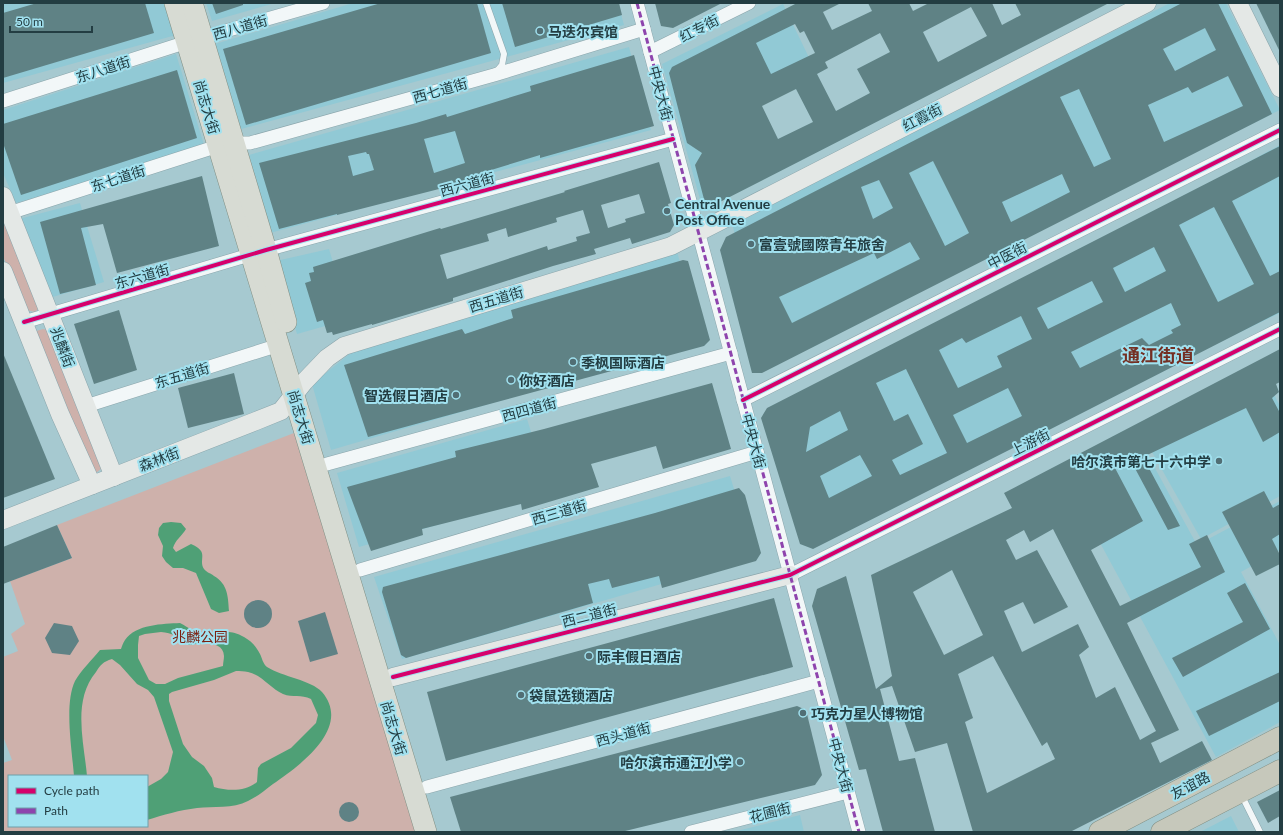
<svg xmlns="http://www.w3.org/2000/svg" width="1283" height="835" font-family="Lato,'Noto Sans SC',sans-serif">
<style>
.built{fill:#91c9d5}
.green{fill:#ceb1ab;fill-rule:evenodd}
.water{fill:#4fa076;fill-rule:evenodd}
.building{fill:#5f8285;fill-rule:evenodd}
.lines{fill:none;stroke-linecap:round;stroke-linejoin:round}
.lane-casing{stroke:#8aa5ab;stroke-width:7}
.street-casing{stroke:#8aa5ab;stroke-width:14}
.secondary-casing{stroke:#8aa5ab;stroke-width:19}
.primary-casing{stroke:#818f84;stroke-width:22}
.highway-casing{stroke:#818f84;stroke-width:23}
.lane{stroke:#f2f7f8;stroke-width:6}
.street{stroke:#f2f7f8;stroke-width:13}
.secondary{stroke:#e4e8e6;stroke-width:18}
.primary{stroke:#d7dbd3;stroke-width:21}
.highway{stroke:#c6c8bb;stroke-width:22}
.quiet{stroke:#8e44ad;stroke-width:3;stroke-dasharray:6 3;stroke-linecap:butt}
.cycleway-casing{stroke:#a1e1ef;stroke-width:6}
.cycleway{stroke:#d6006c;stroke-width:4}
.poi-dot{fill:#516e74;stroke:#a1e1ef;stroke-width:1.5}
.labels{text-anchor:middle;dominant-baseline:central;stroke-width:4;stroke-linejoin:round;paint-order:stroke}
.street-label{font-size:14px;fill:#233d42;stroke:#a1e1ef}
.poi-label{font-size:14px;font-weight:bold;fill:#233d42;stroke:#a1e1ef;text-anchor:start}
.park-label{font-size:14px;fill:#7b1f0f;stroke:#a1e1ef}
.district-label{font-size:18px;font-weight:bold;fill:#742f23;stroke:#a1e1ef}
</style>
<rect width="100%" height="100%" fill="#a6c9d0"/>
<g class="built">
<path d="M3 3H166L176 35 3 83Z"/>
<path d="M206 3H275L212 21Z"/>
<path d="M353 3H618L624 25 241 129 215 44Z"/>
<path d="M1170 3H1226L1280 110 766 359 732 223Z"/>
<path d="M783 4 815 70 727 115 759 181 702 206 662 64Z"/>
<path d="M629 47 651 130 270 233 249 155Z"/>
<path d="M176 54 205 148 16 203 3 173V110Z"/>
<path d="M1280 145V313L817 537 784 414Z"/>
<path d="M80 203 104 282 49 298 19 219Z"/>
<path d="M329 249 350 319 297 334 276 261Z"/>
<path d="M677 252 704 341 331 450 312 384 352 352Z"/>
<path d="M1261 370 1280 406V496L1201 539 1138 427Z"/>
<path d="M527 419 550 493 359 547 337 473Z"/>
<path d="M1133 428 1197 545 1280 501V550L1241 572 1280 645V722L1216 757 1059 467Z"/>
<path d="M730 476 755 557 402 659 374 577Z"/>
<path d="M800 815 804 832H733Z"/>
<path d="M1231 816 1239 832H1200Z"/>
</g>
<g class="green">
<path d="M3 222 7 223 39 308 35 312 26 310 23 308 3 256Z"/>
<path d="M43 329 47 330 102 468 96 473 33 332Z"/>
<path d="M294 433 416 832H3V763L12 760 3 736V657L18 651 11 634 25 624 10 581 72 558 57 525ZM9 776H147V826H9Z"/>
</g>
<g class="water">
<path d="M171 522 181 523 186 529C182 536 175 540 173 548L176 552 191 544C210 552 198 559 204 569 207 573 211 573 214 576 228 584 228 597 229 611L219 613 211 609 196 573 183 568H173L166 562 162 556 163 546 158 535 159 528 163 523Z"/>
<path d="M180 623C189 628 196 633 205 634 221 634 228 628 244 637 251 641 256 646 260 654 262 658 263 664 267 667 283 677 311 680 322 692 353 728 298 767 273 784 265 790 257 797 248 801 233 809 213 806 197 808 180 810 163 815 147 820V787L161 779 168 772 173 752 154 697 148 690 137 684 120 665 112 659C103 662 101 664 96 672 72 701 84 742 87 776H74C72 750 64 704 75 681 81 670 92 660 100 650L121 649C122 646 123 643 125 640 136 624 163 624 180 623ZM161 632C172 633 180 637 188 645 199 644 223 639 224 656 224 659 223 663 223 666L178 678 165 684H156L149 680 138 658V645L139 636 145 634ZM236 671C240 671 244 671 248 672 262 675 271 689 283 694 293 698 301 694 311 699L318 715 316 723 291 748 261 764 258 768 257 782C245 792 228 791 214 787L212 778 204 766 192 757 183 744 169 701V694L172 692 214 680Z"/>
</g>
<g class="building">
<path d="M37 3H145L154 33 3 78V13Z"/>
<path d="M212 3H243V5L216 14Z"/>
<path d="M381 3H477L491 53 246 125 223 49Z"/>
<path d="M502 3H619L622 15 515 47Z"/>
<path d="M655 3H722L673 28 661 26Z"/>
<path d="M797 3H841L823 12 832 30 872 11 868 3H909L913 11 929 3H992L1002 25 1021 15 1015 3H1109L710 207 705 203 695 165 702 153 687 143 669 73 672 67ZM971 7 987 36 938 62 923 32ZM795 24 800 33 804 31 815 53 771 74 756 43ZM880 33 890 52 857 69 870 93 836 111 817 74 828 68 825 62ZM796 89 813 122 778 139 762 106Z"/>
<path d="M1182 3H1218L1272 114 762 373H752L720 250 726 237ZM1205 28 1216 50 1175 71 1163 49ZM1228 76 1243 106 1164 142 1148 105 1188 87 1192 93ZM1079 89 1111 159 1094 167 1060 97ZM933 161 969 233 945 246 909 173ZM1062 174 1070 192 1011 222 1002 202ZM879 180 893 208 873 219 861 187ZM910 242 920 259 792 323 779 297 874 253 877 259Z"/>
<path d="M1256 3H1280V52Z"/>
<path d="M634 55 654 126 540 158V155L465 178 467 182 439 189 337 215V214L279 229 259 163 416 123 446 114 447 117 531 91 530 86ZM455 131 465 163 434 173 424 139ZM366 152 367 154H369L374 170 353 176 348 156Z"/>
<path d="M177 70 197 138 21 195 3 143V124Z"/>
<path d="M1280 146V176L1232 201 1270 276 1280 271V312L1045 432 813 549 800 544 761 418 767 408ZM1214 207 1254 284 1218 302 1179 225ZM1154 247 1166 271 1125 292 1113 268ZM1092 281 1103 302 1048 329 1037 308ZM1171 303 1181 325 1171 330 1173 333 1149 345 1142 338 1080 368 1071 352ZM1021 316 1032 339 997 356 1002 367 958 388 939 350 962 338 966 343ZM906 369 947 453 900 475 892 460 923 444 908 414 894 421 876 383ZM1008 388 1022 416 967 443 953 415ZM840 411 848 430 806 452 810 427ZM860 455 872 476 829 498 820 476Z"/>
<path d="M659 162 671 203 668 204 674 225 670 232 632 244 630 238 594 249 596 254 553 266 453 298V301L372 325V324L333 335 332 332 327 333 323 320 317 322 305 283 311 281 309 273 314 272 313 267 440 228 441 229 565 192 564 191ZM639 194 645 213 625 219 626 222 608 228 601 205ZM583 210 590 233 576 237 577 241 548 250 547 246 447 279 440 255 489 241 487 234 506 228 508 237 557 222 556 218Z"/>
<path d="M202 176 219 246 117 273 103 224 81 228 96 285 60 294 40 222Z"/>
<path d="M683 260 688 261 710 340 704 346 368 437 344 365 462 329 465 334 513 318 511 310Z"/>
<path d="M119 310 137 370 94 384 74 324Z"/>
<path d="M1280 349V382L1276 384 1279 392 1272 398 1280 413V432L1263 442 1246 408 1143 457 1180 526 1168 530 1130 459 1115 468 1143 521 1091 550 1120 606 1201 567 1189 544 1207 535 1225 572 1127 623 1179 730 1151 743 1160 763 1202 741 1212 760 1070 832H973L947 743 915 752 892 686 880 689 899 761 915 758 935 832H883L866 769 859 770 812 606 817 589 846 576 876 689 892 676 871 575 1012 508 1004 493ZM1053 529 1156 731 1140 740 1115 687 1096 698 1079 655 1089 647 1078 624 1022 652 1004 611 1023 602 1034 624 1068 607 1037 550 1016 560 1006 540 1024 530 1030 542ZM952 570 983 635 944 655 913 592ZM993 656 1042 746 1047 742 1055 759 987 793 965 722 973 718 958 674Z"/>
<path d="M3 353 55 479 3 498Z"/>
<path d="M234 373 244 414 188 428 178 388Z"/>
<path d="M712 383 731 449 663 469 656 446 591 464 599 487 522 510 521 504 422 529 423 535 371 551 347 487 456 457 455 451 544 429Z"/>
<path d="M739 488 745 495 761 553 756 561 662 588 659 576 612 588 609 579 588 584 593 603 406 658 401 655 382 592 383 587 655 513Z"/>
<path d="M1264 491 1273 508 1280 504V534L1272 539 1280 555V564L1256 576 1222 512Z"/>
<path d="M57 525 72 558 3 584V547Z"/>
<path d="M1245 583 1270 629 1183 677 1172 658 1243 622 1227 593Z"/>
<path d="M774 598 793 667 446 761 427 692Z"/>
<circle cx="258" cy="614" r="14"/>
<path d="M325 612 338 654 310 662 298 621Z"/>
<path d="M54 623 72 626 79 641 70 655 52 653 45 638Z"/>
<path d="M1280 672V701L1209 736 1196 711Z"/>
<path d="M797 706 806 710 822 775 815 785 621 832H461L450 797Z"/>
<path d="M1280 790V816L1268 823 1257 802Z"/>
<circle cx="349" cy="812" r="10"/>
</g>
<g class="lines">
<g class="lane-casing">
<g id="lane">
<path d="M486 3 504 54 502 65 496 72"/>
<path d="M1242 796 1260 832"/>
</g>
</g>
<g class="street-casing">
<g id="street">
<path d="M637 3 859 832"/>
<path d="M650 52 749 3"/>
<path d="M3 101 187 42 323 3"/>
<path d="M3 215 218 146 234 143H250L494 75 644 29"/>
<path d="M24 322 266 250 673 139"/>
<path d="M743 400 1280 130"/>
<path d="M86 406 279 345"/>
<path d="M327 464 731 353"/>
<path d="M360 570 757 452"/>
<path d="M790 575 1280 329"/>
<path d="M427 787 819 681"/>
<path d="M691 832 848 792"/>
</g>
</g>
<g class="secondary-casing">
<g id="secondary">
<path d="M1238 3 1280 88"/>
<path d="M3 196 114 477"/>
<path d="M3 271 60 414 92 485"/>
<path d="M3 520 256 421 281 411 304 382 327 358 344 346 671 246 1147 3"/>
<path d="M393 677 790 575"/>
</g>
</g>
<g class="primary-casing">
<g id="primary">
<path d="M175 3 426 832"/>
<path d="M192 3 266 250 286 322"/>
</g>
</g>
<g class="highway-casing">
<g id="highway">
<path d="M1100 832 1280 738"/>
<path d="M1162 832 1280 771"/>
</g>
</g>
<use href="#lane" class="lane"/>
<use href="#street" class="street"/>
<use href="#secondary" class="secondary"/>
<use href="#primary" class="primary"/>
<use href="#highway" class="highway"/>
<path class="quiet" d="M637 3 859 832"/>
<g class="cycleway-casing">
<g id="cycleway">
<path d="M24 322 266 250 673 139"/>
<path d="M743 400 1280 130"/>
<path d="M393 677 790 575 1280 329"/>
</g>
</g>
<use href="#cycleway" class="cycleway"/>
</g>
<g class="poi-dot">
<circle cx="540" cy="31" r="4"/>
<circle cx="667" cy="211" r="4"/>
<circle cx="751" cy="244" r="4"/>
<circle cx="573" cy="362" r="4"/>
<circle cx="511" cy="380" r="4"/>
<circle cx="456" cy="395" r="4"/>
<circle cx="1219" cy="461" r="4"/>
<circle cx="589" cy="656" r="4"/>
<circle cx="521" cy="695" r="4"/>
<circle cx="803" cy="713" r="4"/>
<circle cx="740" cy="762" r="4"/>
</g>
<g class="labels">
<g class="street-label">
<text transform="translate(240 27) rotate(-16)">西八道街</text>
<text transform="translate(699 28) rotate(-27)">红专街</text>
<text transform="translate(103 69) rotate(-18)">东八道街</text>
<text transform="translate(440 90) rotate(-16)">西七道街</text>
<text transform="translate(661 93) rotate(75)">中央大街</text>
<text transform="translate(207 107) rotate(73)">尚志大街</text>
<text transform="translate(922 117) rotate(-27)">红霞街</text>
<text transform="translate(118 178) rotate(-18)">东七道街</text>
<text transform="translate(467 184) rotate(-15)">西六道街</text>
<text transform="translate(1007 255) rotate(-27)">中医街</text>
<text transform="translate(142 276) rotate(-16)">东六道街</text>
<text transform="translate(496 299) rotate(-17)">西五道街</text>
<text transform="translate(63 347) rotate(69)">兆麟街</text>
<text transform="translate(182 375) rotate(-17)">东五道街</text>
<text transform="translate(529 409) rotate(-15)">西四道街</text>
<text transform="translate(301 417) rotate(73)">尚志大街</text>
<text transform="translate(754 441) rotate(75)">中央大街</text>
<text transform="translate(1030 442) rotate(-27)">上游街</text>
<text transform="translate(159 459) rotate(-21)">森林街</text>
<text transform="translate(559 512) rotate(-16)">西三道街</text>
<text transform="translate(589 615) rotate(-14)">西二道街</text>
<text transform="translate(394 728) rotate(73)">尚志大街</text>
<text transform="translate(623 734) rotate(-15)">西头道街</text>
<text transform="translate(841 765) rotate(75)">中央大街</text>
<text transform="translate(1190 785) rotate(-28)">友谊路</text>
<text transform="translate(770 812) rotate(-14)">花圃街</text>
</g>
<g class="poi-label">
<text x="548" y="31">马迭尔宾馆</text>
<text x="675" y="203">Central Avenue<tspan x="675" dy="16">Post Office</tspan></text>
<text x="759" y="244">富壹號國際青年旅舍</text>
<text x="581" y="362">季枫国际酒店</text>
<text x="519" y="380">你好酒店</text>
<text x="448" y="395" text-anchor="end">智选假日酒店</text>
<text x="1211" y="461" text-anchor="end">哈尔滨市第七十六中学</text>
<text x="597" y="656">际丰假日酒店</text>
<text x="529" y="695">袋鼠选锁酒店</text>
<text x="811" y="713">巧克力星人博物馆</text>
<text x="732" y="762" text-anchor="end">哈尔滨市通江小学</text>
</g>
<g class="park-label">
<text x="200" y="636">兆麟公园</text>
</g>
<g class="district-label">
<text x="1158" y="355">通江街道</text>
</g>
</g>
<rect width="1283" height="835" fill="none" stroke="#233d42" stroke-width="8"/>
<rect x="8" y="775" width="140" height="52" fill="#a1e1ef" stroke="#6f9faa"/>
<rect x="16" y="788" width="20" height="6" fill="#d6006c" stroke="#6f9faa"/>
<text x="44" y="795" font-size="12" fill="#233d42">Cycle path</text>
<rect x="16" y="808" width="20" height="6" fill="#8e44ad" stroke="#6f9faa"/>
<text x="44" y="815" font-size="12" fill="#233d42">Path</text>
<path d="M10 26v6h82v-6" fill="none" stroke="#233d42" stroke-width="2"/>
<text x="16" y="26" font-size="12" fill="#233d42" stroke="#a1e1ef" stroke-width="3" paint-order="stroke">50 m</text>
</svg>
